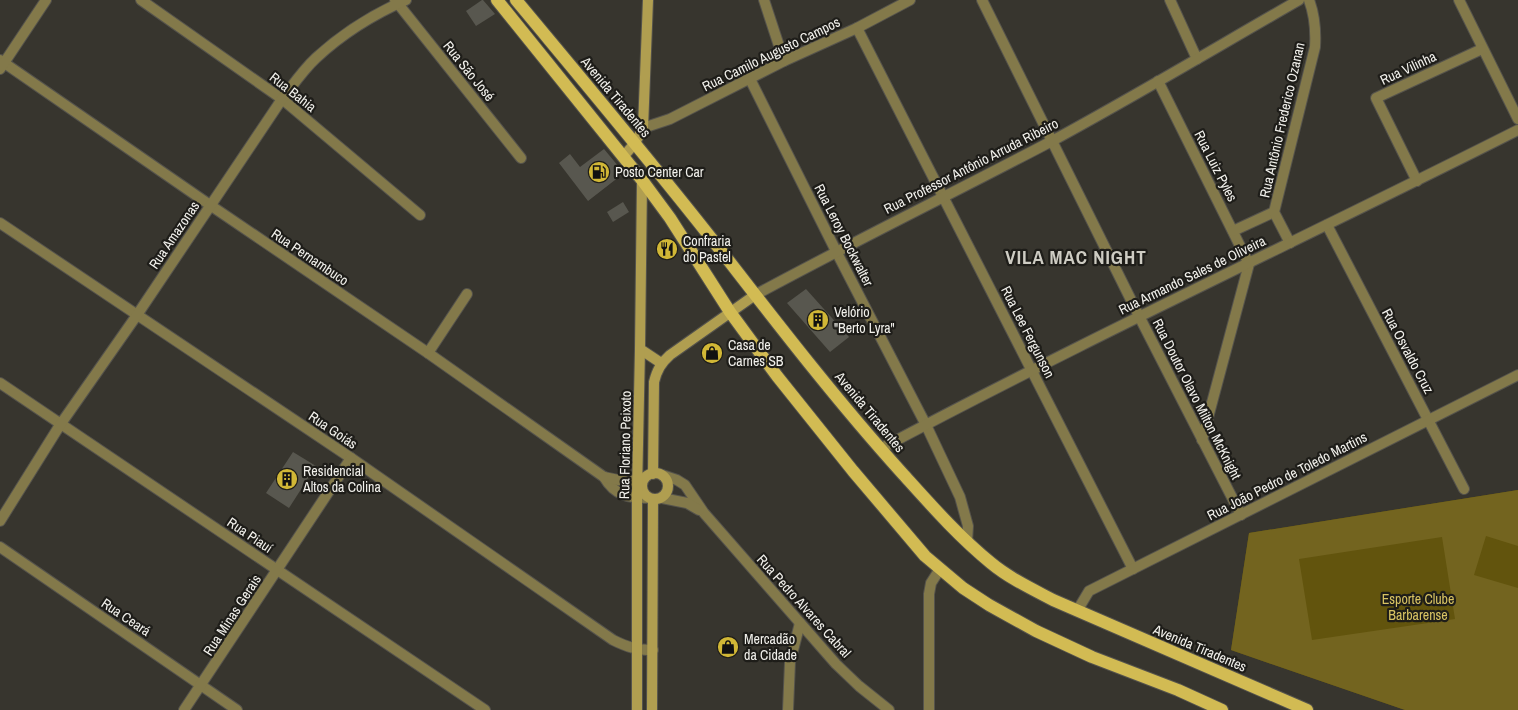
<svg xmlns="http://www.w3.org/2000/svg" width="1518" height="710" font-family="'Archivo Narrow',sans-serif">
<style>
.green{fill:#62540d}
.forest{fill:#73641f;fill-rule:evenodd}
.building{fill:#58574f}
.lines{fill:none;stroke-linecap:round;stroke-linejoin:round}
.minor-casing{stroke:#55534c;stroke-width:12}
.tertiary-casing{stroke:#55534c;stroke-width:12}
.secondary-casing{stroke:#55534c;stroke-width:12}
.primary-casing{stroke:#55534c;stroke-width:14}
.minor{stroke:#83794a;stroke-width:10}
.tertiary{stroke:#83794a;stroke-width:10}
.secondary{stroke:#b09e50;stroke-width:10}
.primary{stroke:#d2bb53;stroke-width:12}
.labels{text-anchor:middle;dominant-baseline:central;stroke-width:4.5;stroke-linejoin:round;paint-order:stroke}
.street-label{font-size:14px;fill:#f2f1ec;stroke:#1e1d19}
.poi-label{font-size:14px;fill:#f2f1ec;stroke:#1e1d19;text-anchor:start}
.park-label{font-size:14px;fill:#d8c363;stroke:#1e1d19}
.district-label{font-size:19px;font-weight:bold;letter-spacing:1px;fill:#ceccc3;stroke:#1e1d19}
</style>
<rect width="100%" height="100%" fill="#37352e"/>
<path class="green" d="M1518 490V710H1405L1231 650 1249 533Z"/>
<path class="forest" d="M1518 490V546L1486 536 1474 575 1518 588V710H1405L1231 650 1249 533ZM1442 537 1455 619 1312 640 1299 559Z"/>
<g class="building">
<path d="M482 0H483L495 14 476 26 466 11Z"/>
<path d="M604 149 624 173 588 201 559 163 570 154 580 167Z"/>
<path d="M623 202 629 212 613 222 607 212Z"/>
<path d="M806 289 849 337 830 352 787 303Z"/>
<path d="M293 452 316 466 289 508 266 493Z"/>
</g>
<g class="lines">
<g class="minor-casing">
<g id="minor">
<path d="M141 0 282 99 420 215"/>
<path d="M395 0 521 158"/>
<path d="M764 0 784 61"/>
<path d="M982 0 1139 316 1241 515"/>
<path d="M1170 0 1197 59"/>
<path d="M1459 0 1518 119"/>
<path d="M857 28 1133 569"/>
<path d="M0 60 210 205 428 353 604 477C615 496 629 498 649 498"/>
<path d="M0 69 46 0"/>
<path d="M750 79 836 251 926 425 960 497 968 526 967 542"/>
<path d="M1158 81 1249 264 1202 440"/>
<path d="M643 128 670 119 784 61 857 28 910 0"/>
<path d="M1417 181 1376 98 1482 49"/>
<path d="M0 223 351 458 613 640C627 647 637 650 653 650"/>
<path d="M1327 225 1464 489"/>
<path d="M1233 231 1274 212"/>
<path d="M1290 243 1274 212 1315 47C1316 30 1315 16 1309 0"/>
<path d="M755 295C853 242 953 193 1052 141 1135 96 1217 47 1299 0"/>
<path d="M428 353 467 294"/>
<path d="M0 383 485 710"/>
<path d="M880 449C1090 337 1306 237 1518 130"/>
<path d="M662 475 677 480 685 485 704 513 836 664 859 686 889 710"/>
<path d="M604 477 628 482 647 476"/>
<path d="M662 498 687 503 699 510"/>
<path d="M0 547 237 710"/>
<path d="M1077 611 1089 591 1518 375"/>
<path d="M184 710 351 458"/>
<path d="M788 710 790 662 800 623"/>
<path d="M929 710V594L931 583 940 569"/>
</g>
</g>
<g class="tertiary-casing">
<path id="tertiary" d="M0 521 60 425 137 315 282 99C293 85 303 70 316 58 342 34 374 14 406 0"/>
</g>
<g class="secondary-casing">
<g id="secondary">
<path d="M623 157 635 143 643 128 648 0"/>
<path d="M640 349 661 363"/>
<circle cx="655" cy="486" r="13"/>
<path d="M653 474 654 382C657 370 661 363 670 355L755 295"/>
<path d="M637 710V492L640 349 642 180"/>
<path d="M652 710 653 500"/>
</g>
</g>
<g class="primary-casing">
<g id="primary">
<path d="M497 0 642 180 670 218 730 312 777 376 853 471 925 556 963 588 989 605 1036 631 1092 657 1178 690 1222 710"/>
<path d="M516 0C585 83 655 166 722 252 780 327 838 402 902 473 930 504 958 536 991 563 1009 578 1032 589 1053 600L1307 710"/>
</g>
</g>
<use href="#minor" class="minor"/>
<use href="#tertiary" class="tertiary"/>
<use href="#secondary" class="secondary"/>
<use href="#primary" class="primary"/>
</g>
<defs>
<g id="fuel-disc" transform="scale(1.125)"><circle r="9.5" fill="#d1b736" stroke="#1e1d19"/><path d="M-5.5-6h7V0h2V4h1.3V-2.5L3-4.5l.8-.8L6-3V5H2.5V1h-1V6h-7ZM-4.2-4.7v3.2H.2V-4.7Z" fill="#111"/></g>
<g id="restaurant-disc" transform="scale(1.125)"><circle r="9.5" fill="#d1b736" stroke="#1e1d19"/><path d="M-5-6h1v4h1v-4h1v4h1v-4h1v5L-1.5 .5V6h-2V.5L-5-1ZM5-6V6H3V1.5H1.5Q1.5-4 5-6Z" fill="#111"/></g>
<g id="building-disc" transform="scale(1.125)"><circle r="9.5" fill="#d1b736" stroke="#1e1d19"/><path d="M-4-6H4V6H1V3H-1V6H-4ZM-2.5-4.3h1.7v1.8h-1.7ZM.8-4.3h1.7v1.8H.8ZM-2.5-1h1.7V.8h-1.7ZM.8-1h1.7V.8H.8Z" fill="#111"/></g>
<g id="shop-disc" transform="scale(1.125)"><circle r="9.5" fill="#d1b736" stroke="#1e1d19"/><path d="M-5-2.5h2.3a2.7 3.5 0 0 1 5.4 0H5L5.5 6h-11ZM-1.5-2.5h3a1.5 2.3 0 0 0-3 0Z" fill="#111"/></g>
</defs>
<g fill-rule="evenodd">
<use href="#fuel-disc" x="599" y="172"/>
<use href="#restaurant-disc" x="667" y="249"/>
<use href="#building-disc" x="818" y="320"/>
<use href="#shop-disc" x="712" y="353"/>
<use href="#building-disc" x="287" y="479"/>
<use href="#shop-disc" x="728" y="647"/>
</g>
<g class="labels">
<g class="street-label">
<text transform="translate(771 54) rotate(-26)">Rua Camilo Augusto Campos</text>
<text transform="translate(1408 68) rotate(-25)">Rua Vilinha</text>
<text transform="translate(469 71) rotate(51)">Rua São José</text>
<text transform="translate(293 92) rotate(38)">Rua Bahia</text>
<text transform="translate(616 97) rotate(50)">Avenida Tiradentes</text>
<text transform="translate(1282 120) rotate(-77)">Rua Antônio Frederico Ozanan</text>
<text transform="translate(971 166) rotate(-27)">Rua Professor Antônio Arruda Ribeiro</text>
<text transform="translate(1216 166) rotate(63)">Rua Luiz Pyles</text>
<text transform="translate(174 235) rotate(-56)">Rua Amazonas</text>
<text transform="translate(844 235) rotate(63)">Rua Leroy Bockwalter</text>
<text transform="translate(310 257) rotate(34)">Rua Pernambuco</text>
<text transform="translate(1192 275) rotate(-26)">Rua Armando Sales de Oliveira</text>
<text transform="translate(1028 332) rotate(63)">Rua Lee Fergunson</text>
<text transform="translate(1408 351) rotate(62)">Rua Osvaldo Cruz</text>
<text transform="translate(1197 399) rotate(63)">Rua Doutor Olavo Milton McKnight</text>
<text transform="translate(870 412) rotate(50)">Avenida Tiradentes</text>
<text transform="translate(333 430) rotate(34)">Rua Goiás</text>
<text transform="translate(625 445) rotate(-89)">Rua Floriano Peixoto</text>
<text transform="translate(1287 476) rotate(-27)">Rua João Pedro de Toledo Martins</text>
<text transform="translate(250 535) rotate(34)">Rua Piauí</text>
<text transform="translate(804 606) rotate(48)">Rua Pedro Alvares Cabral</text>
<text transform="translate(232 615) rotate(-57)">Rua Minas Gerais</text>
<text transform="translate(126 617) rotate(34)">Rua Ceará</text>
<text transform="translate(1200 648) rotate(23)">Avenida Tiradentes</text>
</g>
<g class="poi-label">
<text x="615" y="172">Posto Center Car</text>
<text x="683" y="241">Confraria<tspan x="683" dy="16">do Pastel</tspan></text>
<text x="834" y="312">Velório<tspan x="834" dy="16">"Berto Lyra"</tspan></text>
<text x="728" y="345">Casa de<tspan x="728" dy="16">Carnes SB</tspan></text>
<text x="303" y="471">Residencial<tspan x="303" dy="16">Altos da Colina</tspan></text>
<text x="744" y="639">Mercadão<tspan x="744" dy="16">da Cidade</tspan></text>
</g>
<g class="park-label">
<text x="1418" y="599">Esporte Clube<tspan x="1418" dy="16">Barbarense</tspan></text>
</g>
<g class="district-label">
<text x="1076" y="257">VILA MAC NIGHT</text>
</g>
</g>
</svg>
